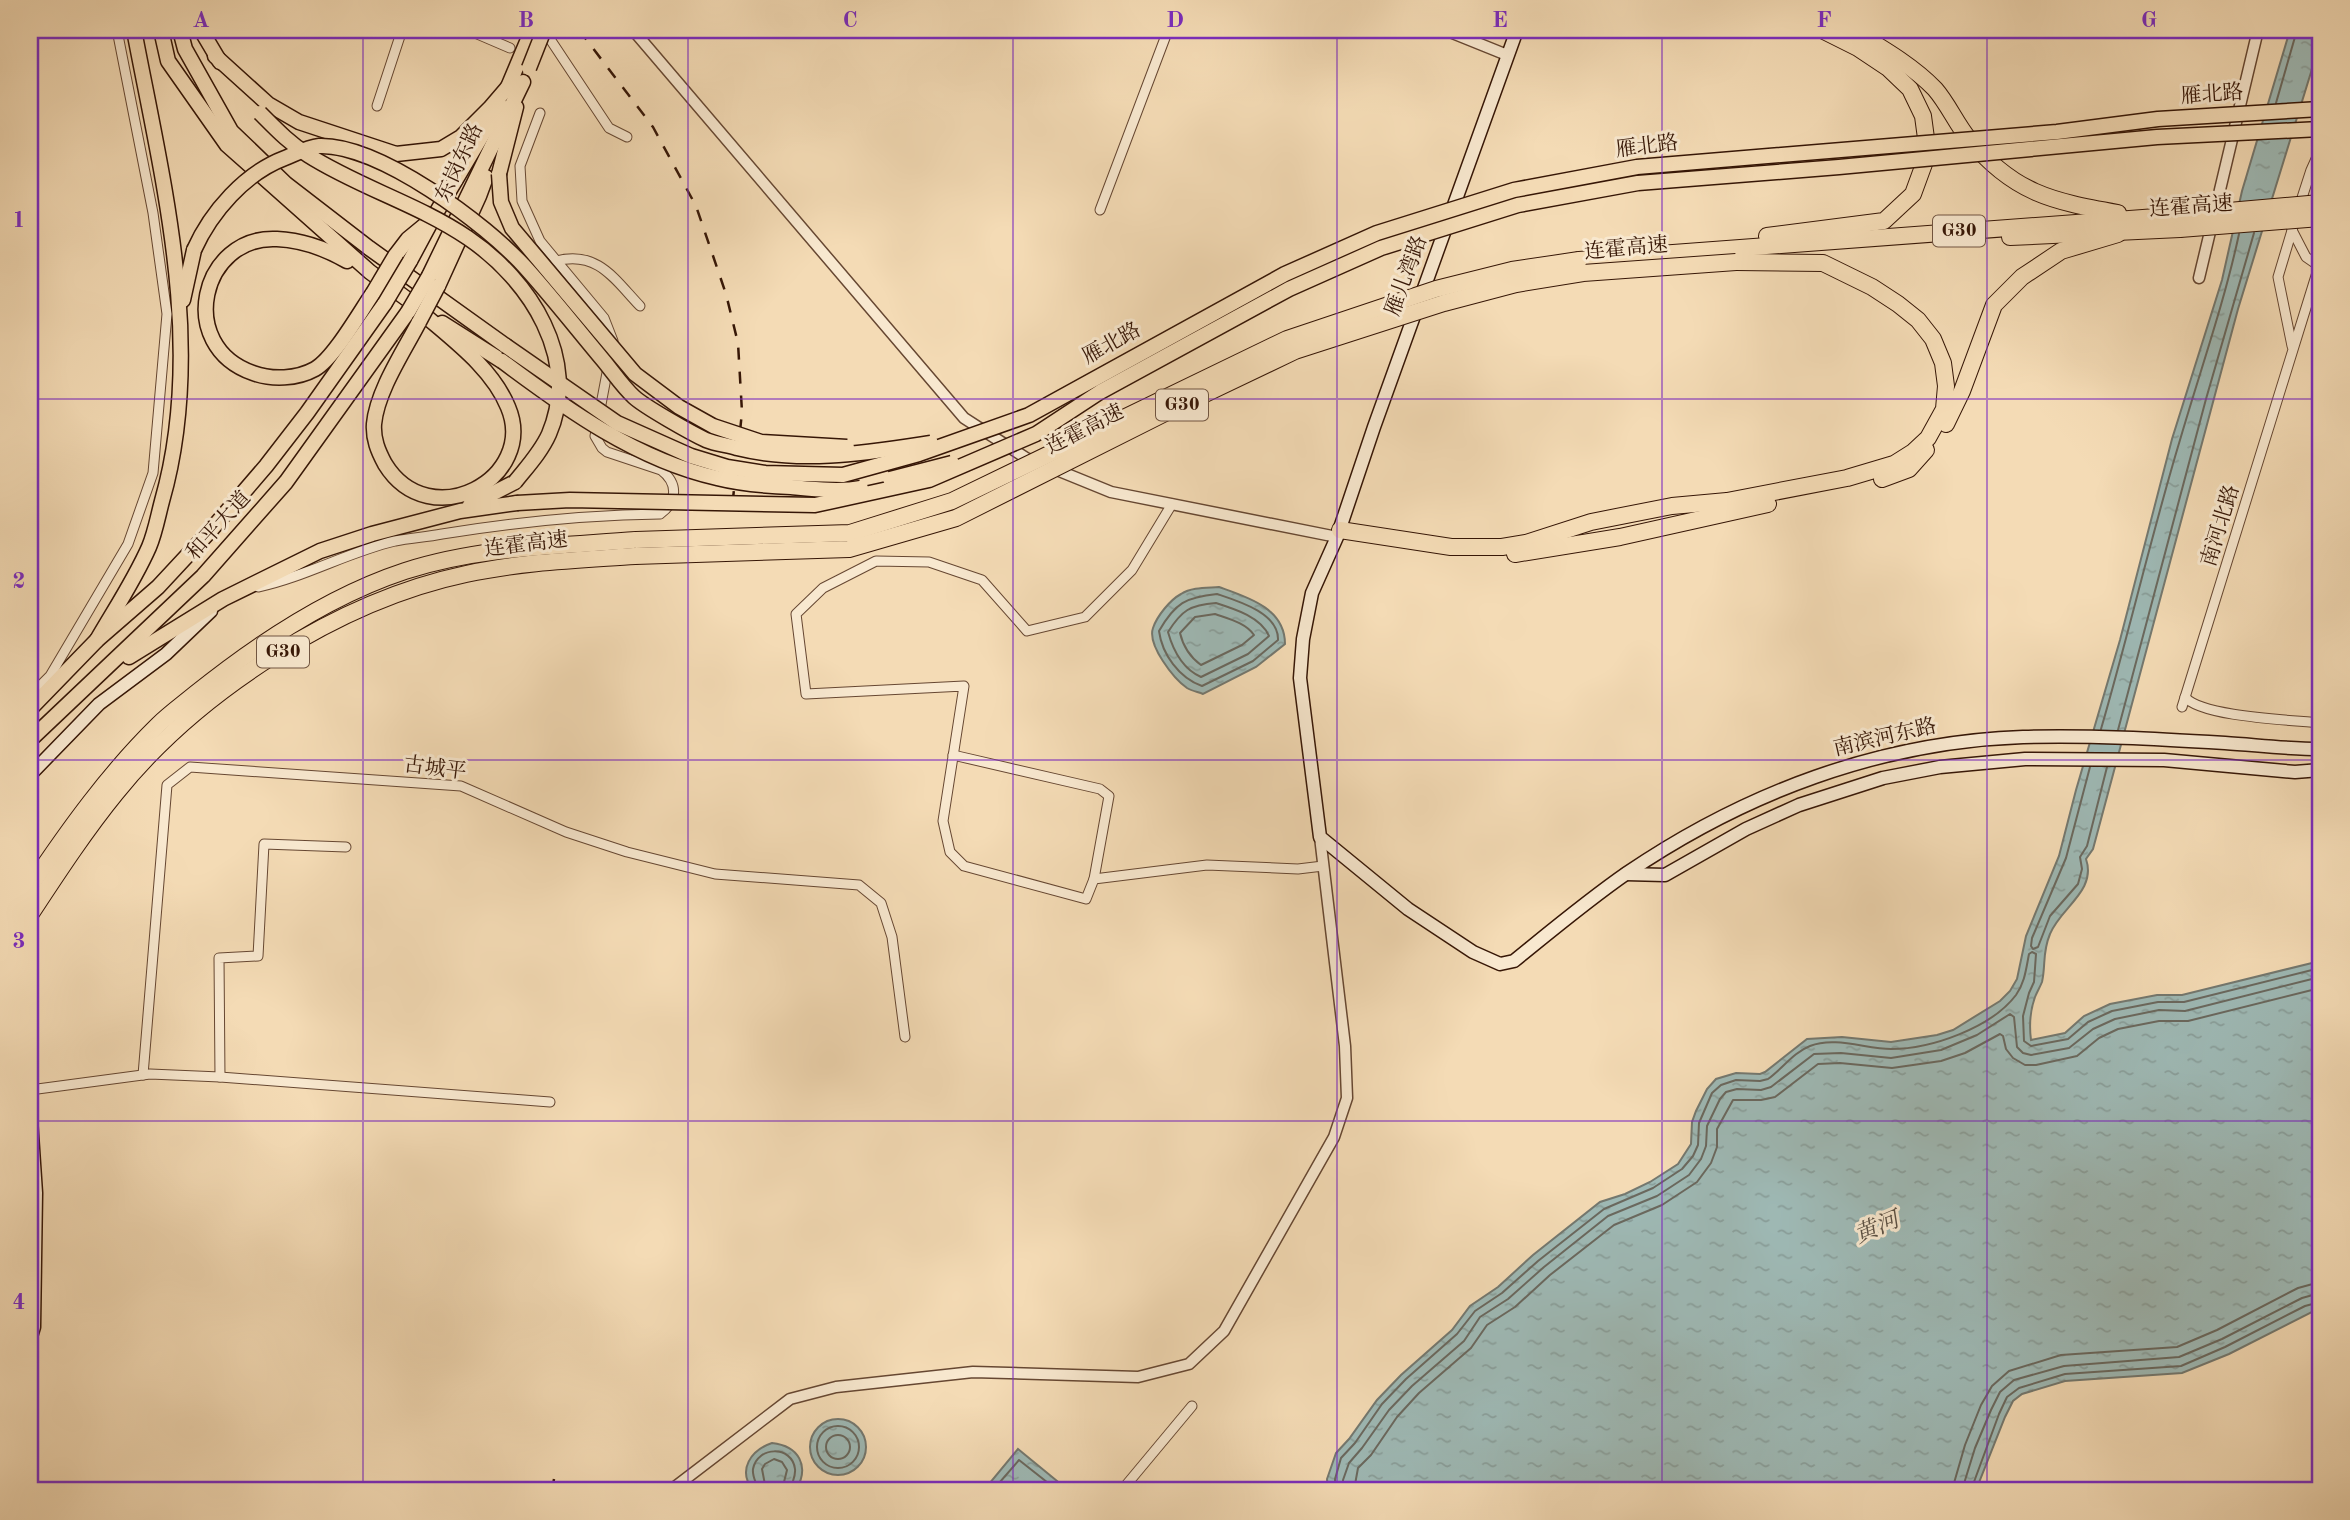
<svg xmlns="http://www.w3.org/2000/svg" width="2350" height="1520" font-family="'Old Standard TT','Noto Serif SC',serif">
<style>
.water{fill:url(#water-ripples);stroke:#74786f;stroke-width:2}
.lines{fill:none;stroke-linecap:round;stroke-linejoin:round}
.shore{stroke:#6a685e;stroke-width:2}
.minor-casing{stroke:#664732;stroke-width:11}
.tertiary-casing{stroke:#664732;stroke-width:13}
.secondary-casing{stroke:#361606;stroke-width:15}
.primary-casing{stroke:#361606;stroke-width:17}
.trunk-casing{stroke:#361606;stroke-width:17}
.motorway-casing{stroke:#361606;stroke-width:18}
.minor{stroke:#f8e8cf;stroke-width:9}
.tertiary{stroke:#f8e8cf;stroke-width:10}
.secondary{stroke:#f8e8cf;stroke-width:12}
.primary{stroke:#f4dbb5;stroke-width:14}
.trunk{stroke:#f4dbb5;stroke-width:14}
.motorway{stroke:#f4dbb5;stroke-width:16}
.rail{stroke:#361606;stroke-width:2.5;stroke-dasharray:12 12;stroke-linecap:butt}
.primary-bridge-casing{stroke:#361606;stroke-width:17;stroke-linecap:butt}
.trunk-bridge-casing{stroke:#361606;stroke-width:17;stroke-linecap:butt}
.motorway-bridge-casing{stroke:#361606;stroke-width:18;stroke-linecap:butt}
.primary-bridge{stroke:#f4dbb5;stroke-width:14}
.trunk-bridge{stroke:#f4dbb5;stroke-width:14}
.motorway-bridge{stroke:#f4dbb5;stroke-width:16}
.grid{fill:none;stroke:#7b2cbf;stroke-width:2;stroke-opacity:0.55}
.labels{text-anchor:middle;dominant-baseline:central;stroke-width:6;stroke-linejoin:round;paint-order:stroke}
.shield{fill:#f8e8cf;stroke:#705542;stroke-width:2}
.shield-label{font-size:19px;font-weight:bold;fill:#361606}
.street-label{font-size:21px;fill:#361606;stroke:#f8e8cf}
.water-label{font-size:23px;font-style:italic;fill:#5a4f43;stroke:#f8e8cf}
.neatline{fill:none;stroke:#7b2cbf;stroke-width:2.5}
.grid-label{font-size:23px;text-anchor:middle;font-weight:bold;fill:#7b2cbf}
</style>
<defs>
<pattern id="water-ripples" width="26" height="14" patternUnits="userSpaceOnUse" patternTransform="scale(1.75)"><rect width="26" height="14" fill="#9eb9b5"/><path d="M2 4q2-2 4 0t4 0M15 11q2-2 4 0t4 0" fill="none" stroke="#899e9a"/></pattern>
</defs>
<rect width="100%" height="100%" fill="#f4dbb5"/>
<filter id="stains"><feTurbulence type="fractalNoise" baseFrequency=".00286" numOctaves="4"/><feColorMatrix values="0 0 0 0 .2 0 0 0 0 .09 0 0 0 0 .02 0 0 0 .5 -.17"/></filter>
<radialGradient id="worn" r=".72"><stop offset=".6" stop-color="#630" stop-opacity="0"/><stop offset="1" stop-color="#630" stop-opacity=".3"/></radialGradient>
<g class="water">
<path d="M2290 30H2320V43L2238 309 2093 849 2086 859C2097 891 2060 908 2050 934 2042 953 2046 964 2042 982 2040 987 2037 992 2035 997 2030 1011 2029 1025 2031 1040L2065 1033 2084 1016 2110 1004 2157 995H2182L2320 961V1308L2229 1354 2182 1373 2065 1381 2022 1394 2013 1401 2005 1417 1976 1490H1328L1327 1479 1336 1453 1349 1439 1377 1400 1401 1375 1452 1330 1470 1306 1498 1287 1533 1255 1600 1202 1625 1194 1650 1182 1678 1164 1691 1144 1692 1122 1696 1111 1707 1089 1716 1079 1736 1073 1760 1074 1765 1072 1807 1039 1842 1037 1891 1042 1937 1035 1953 1030 2000 1001 2010 991 2017 979 2026 936 2059 856 2076 790 2120 640 2172 439 2222 280 2242 191Z"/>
<path d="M1219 587C1247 597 1285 608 1285 644L1256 667 1203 694C1198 692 1192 691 1187 688 1174 679 1147 645 1153 628 1157 616 1170 600 1181 594 1192 587 1207 588 1219 587Z"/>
<circle cx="838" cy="1447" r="28"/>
<path d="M772 1443C799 1446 810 1466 796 1490H753C737 1470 751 1450 772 1443Z"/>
<path d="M1018 1449 1068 1490H984Z"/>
</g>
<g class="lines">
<g class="shore">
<path d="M2276 103 2297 30"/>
<path d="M1217 594C1238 601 1279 613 1278 640L1253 661 1202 686C1179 678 1162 654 1159 631 1175 603 1186 597 1217 594Z"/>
<path d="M1216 603C1235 609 1261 617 1269 636L1248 654 1201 677C1183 669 1173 650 1168 632 1182 610 1190 605 1216 603Z"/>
<path d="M1215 614C1229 619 1246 623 1254 635L1242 645 1201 665C1190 657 1183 646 1180 633L1195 617Z"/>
<path d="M2101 729C2129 633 2151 536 2180 440 2200 371 2224 304 2239 234"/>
<path d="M2118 730 2206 399 2254 233"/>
<path d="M2090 767 2066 858 2032 938 2031 946 2033 949 2038 947 2050 916 2078 884 2082 869 2080 857 2087 846 2107 767"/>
<circle cx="838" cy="1447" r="21"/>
<circle cx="838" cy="1447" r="12"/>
<path d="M758 1490C757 1483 752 1477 753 1469 757 1446 792 1445 795 1469 796 1477 791 1483 791 1490"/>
<path d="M766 1490 762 1469 765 1464 774 1459 782 1462 787 1470 782 1490"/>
<path d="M993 1490 1019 1460 1057 1490"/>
<path d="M1335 1490V1479L1341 1458 1355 1443 1382 1404 1406 1379 1457 1334 1475 1311 1502 1293 1538 1261 1604 1209 1653 1188 1682 1169 1693 1156 1698 1145 1699 1123 1712 1093 1721 1085 1736 1080 1760 1081 1768 1079C1782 1069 1794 1052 1810 1046 1835 1036 1866 1049 1891 1049 1931 1049 1991 1028 2016 995 2025 982 2026 969 2029 954L2032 952 2036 954 2034 982 2029 993 2023 1016 2024 1041 2031 1046 2068 1039 2088 1022 2112 1011 2158 1002H2184L2320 968"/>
<path d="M1343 1490V1480L1349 1463 1362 1448 1389 1410 1412 1386 1464 1341 1480 1317 1508 1299 1544 1267 1608 1216 1657 1196 1689 1175 1701 1159 1706 1146 1707 1126 1720 1099 1726 1092 1737 1089 1761 1090 1771 1087 1814 1054 1841 1053 1891 1058 1941 1050 1977 1035 2010 1014 2014 1017 2017 1047 2023 1053 2031 1055 2069 1048 2093 1029 2115 1019 2159 1010 2185 1011 2320 977"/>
<path d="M1354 1490 1358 1468 1371 1455 1397 1417 1419 1393 1471 1348 1487 1325 1515 1307 1550 1275 1614 1225 1662 1205 1697 1182 1711 1163 1717 1147V1129L1733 1100H1761L1775 1097 1818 1064 1840 1063 1892 1068 1941 1061 1965 1053 2000 1034 2003 1036 2006 1049 2013 1058 2025 1065H2036L2077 1056 2099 1038 2118 1029 2159 1021H2188L2320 988"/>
<path d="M1952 1490 1965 1445 1981 1405 1992 1386 2009 1371 2061 1355 2177 1347 2217 1330 2298 1288 2320 1282"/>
<path d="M1962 1490 1975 1448 1991 1410 2000 1392 2014 1380 2064 1366 2179 1357 2222 1339 2302 1298 2320 1293"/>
<path d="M1971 1490 1999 1414 2007 1397 2019 1388 2065 1374 2181 1366 2225 1347 2305 1306 2320 1302"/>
</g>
<g class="minor-casing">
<g id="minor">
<path d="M468 30 510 48"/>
<path d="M544 30 609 128 627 137"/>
<path d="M377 106 402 30"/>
<path d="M2299 207 2311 170 2320 150"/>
<path d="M1100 210 1168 30"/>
<path d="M556 261C598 250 615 280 640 306"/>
<path d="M2292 346 2278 277 2293 227"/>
<path d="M1172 504 1132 570 1085 617 1027 631 982 580 929 562 876 561 823 588 796 614 806 694 964 686 943 821 950 852 964 866 1086 899 1094 879 1207 865 1298 869 1323 866"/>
<path d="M258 587C305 577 348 552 395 541 410 538 427 537 442 534 516 522 586 515 660 514 678 501 678 483 661 470L607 452 602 448 595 436 613 341 604 318 540 241 522 201 520 166 540 113"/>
<path d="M30 696 50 676 128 544 153 473 167 314 153 213 117 30"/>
<path d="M2185 697C2201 717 2293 720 2320 723"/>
<path d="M2182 707 2319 266 2306 257 2292 230"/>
<path d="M953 755 1100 789 1109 796 1094 879"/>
<path d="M143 1075 167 785 190 767 461 786 566 832 627 852 715 874 859 885 881 903 892 937 905 1037"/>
<path d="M220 1077 219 958 258 956 264 844 346 847"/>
<path d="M30 1090 150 1074 220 1077 550 1102"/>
<path d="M1122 1490 1192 1406"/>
</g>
</g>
<g class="tertiary-casing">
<g id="tertiary">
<path d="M633 30 964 418 1026 458 1037 462"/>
<path d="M1445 30 1507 55"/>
<path d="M2199 278 2258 30"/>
<path d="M1052 468 1111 492 1337 537"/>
<path d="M671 1490 790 1399 836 1387 973 1372 1138 1377 1189 1364 1224 1331 1334 1137 1347 1098 1345 1046 1320 837"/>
</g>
</g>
<g class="secondary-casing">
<g id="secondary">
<path d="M1517 30 1374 427 1337 537 1312 593 1303 639 1300 678 1320 837 1408 909 1473 952 1500 964 1514 961C1551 931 1588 900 1627 873 1745 793 1879 742 2023 737 2090 735 2158 739 2225 743 2256 745 2289 749 2320 749"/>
<path d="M30 775 99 704 166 654 211 611"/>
<path d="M1626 874 1665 875 1746 829 1799 805 1883 778 1940 767 2025 759 2164 760 2295 772 2320 770"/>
<path d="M30 1104 36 1193 34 1327 30 1340"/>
</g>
</g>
<g class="primary-casing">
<path id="primary" d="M508 87 532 30"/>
</g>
<g class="trunk-casing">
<g id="trunk">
<path d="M161 30 168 61 227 145 370 272 422 310"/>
<path d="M180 30 185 49 231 131 286 184 369 248 506 346"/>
<path d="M201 30 220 62"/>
<path d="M215 56 268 104 299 122 396 154 441 149 461 137 490 108 508 87"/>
<path d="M499 174 516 107"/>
<path d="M395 256 408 239 425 225"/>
<path d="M347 261C326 249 302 240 277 239 201 235 175 346 253 373 272 380 297 379 315 369 334 358 360 312 373 293"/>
<path d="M410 261 432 220 500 105"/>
<path d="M429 276 523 82"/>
<path d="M438 286 479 196 486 177"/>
<path d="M183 300 194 250"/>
<path d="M414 306C446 335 491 365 508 407 538 478 430 537 385 464 378 451 373 439 374 424 377 391 404 351 419 322"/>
<path d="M442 323 502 361"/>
<path d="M470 505 515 482"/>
<path d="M97 640C115 609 135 579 149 547 155 533 158 516 162 501 206 347 163 183 134 30"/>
<path d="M129 657 223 599 320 551 372 534 460 511 517 503"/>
<path d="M30 709 97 640 158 587 211 530 266 466 307 413 385 303"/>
<path d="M30 740 203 576 286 482 408 312"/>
</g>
</g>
<g class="motorway-casing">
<g id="motorway">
<path d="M1852 30C1880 47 1912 65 1935 89 1948 104 1956 123 1968 138 2013 193 2051 201 2118 213"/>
<path d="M1767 236 1884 221 1913 194 1928 153 1923 116 1910 89 1888 68 1858 48 1822 30"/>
<path d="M2010 237 2180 229"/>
<path d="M1579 260 2183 215"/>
<path d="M1946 424 1962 391 1994 305 2022 277 2061 251 2118 234"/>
<path d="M1882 479 1909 469 1926 450"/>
<path d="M1340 530 1451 547H1502L1526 543 1591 522 1672 506 1727 501 1847 478 1894 464 1913 452 1928 438 1944 409 1946 386 1943 363 1933 339 1918 320 1898 304 1872 287 1823 263 1736 262"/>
<path d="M1515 554 1620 537 1768 504"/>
<path d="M30 887C68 830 109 773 158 725 169 714 183 704 195 694 257 644 329 596 405 571 479 547 559 546 636 540"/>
<path d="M30 915C57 874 85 831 116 793 197 692 338 601 466 574 521 562 578 560 635 556"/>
</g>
</g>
<use href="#minor" class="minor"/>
<use href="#tertiary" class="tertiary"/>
<use href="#secondary" class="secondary"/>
<use href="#primary" class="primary"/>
<use href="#trunk" class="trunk"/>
<use href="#motorway" class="motorway"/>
<g class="rail">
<path d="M579 30 653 127 696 206 726 294 738 343 742 412 733 499"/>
<path d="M552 1490 554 1479"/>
</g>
<g class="primary-bridge-casing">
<path id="primary-bridge" d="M529 68 544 30"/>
</g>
<g class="trunk-bridge-casing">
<g id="trunk-bridge">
<path d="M260 113C275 128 289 143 308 155 358 187 418 204 468 238 530 280 581 359 549 434 541 452 527 467 515 482"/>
<path d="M499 174 501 202 512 228 635 374 679 407 713 426 761 442 847 447"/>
<path d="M194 250C211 212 245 173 285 158 295 154 308 147 319 146 379 144 486 224 525 267 552 297 577 329 603 360 613 372 622 386 634 397 645 407 691 433 706 440 716 444 727 445 737 448 802 464 866 453 931 443"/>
<path d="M373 293 395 256"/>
<path d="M385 303 410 261"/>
<path d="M408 312 429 276"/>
<path d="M419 322 438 286"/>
<path d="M506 346 617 423 691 456 727 467 765 473 843 475 919 454 1029 415 1285 274 1377 233 1514 190 1637 167 2057 132 2158 119 2320 109"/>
<path d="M502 361C566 409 637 460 717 478 741 484 766 486 791 487 813 489 840 492 861 488"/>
<path d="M890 479 952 463"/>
<path d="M517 503 570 500 815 505 929 480 1036 434 1100 392 1289 289 1381 248 1518 205 1638 183 1839 167 2157 137 2320 129"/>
</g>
</g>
<g class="motorway-bridge-casing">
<g id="motorway-bridge">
<path d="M2183 215 2320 203"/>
<path d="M2180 229 2320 218"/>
<path d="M636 540 850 533 952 501 1287 339 1436 289 1512 270 1579 260"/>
<path d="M635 556 849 549 956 518 1163 414 1295 351 1444 303 1516 284 1583 273 1736 262"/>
</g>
</g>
<use href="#primary-bridge" class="primary-bridge"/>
<use href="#trunk-bridge" class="trunk-bridge"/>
<use href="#motorway-bridge" class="motorway-bridge"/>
</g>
<path class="grid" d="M363 30V1490M688 30V1490M1013 30V1490M1337 30V1490M1662 30V1490M1987 30V1490M30 399H2320M30 760H2320M30 1121H2320"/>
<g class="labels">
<g class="shield">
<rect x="1933" y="215.5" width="52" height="31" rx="5"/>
<rect x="1156" y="389.5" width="52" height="31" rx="5"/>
<rect x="257" y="636.5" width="52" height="31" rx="5"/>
</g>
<g class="shield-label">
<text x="1959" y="231">G30</text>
<text x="1182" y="405">G30</text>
<text x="283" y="652">G30</text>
</g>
<g class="street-label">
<text transform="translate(2212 95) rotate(-4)">雁北路</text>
<text transform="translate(1647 147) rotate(-7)">雁北路</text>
<text transform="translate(460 163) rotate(-65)">东岗东路</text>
<text transform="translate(2191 207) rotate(-4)">连霍高速</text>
<text transform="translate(1626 249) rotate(-5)">连霍高速</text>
<text transform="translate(1407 276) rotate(-70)">雁儿湾路</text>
<text transform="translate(1112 344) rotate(-29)">雁北路</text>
<text transform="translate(1085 430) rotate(-27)">连霍高速</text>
<text transform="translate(219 526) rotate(-48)">和平大道</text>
<text transform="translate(2221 526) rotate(-73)">南河北路</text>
<text transform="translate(526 545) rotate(-7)">连霍高速</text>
<text transform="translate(1885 738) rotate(-13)">南滨河东路</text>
<text transform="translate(435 769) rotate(7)">古城平</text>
</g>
<g class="water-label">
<text transform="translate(1877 1228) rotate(-23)">黄河</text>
</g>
</g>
<rect width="2350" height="1520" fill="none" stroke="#f4dbb5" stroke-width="77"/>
<rect x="38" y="38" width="2274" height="1444" class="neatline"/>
<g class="grid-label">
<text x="201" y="27">A</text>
<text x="526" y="27">B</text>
<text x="850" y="27">C</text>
<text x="1175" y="27">D</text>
<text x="1500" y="27">E</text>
<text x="1824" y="27">F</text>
<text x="2149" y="27">G</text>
<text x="19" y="227">1</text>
<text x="19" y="588">2</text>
<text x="19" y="948">3</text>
<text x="19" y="1309">4</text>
</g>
<rect width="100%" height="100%" filter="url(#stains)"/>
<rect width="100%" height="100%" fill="url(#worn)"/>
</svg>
